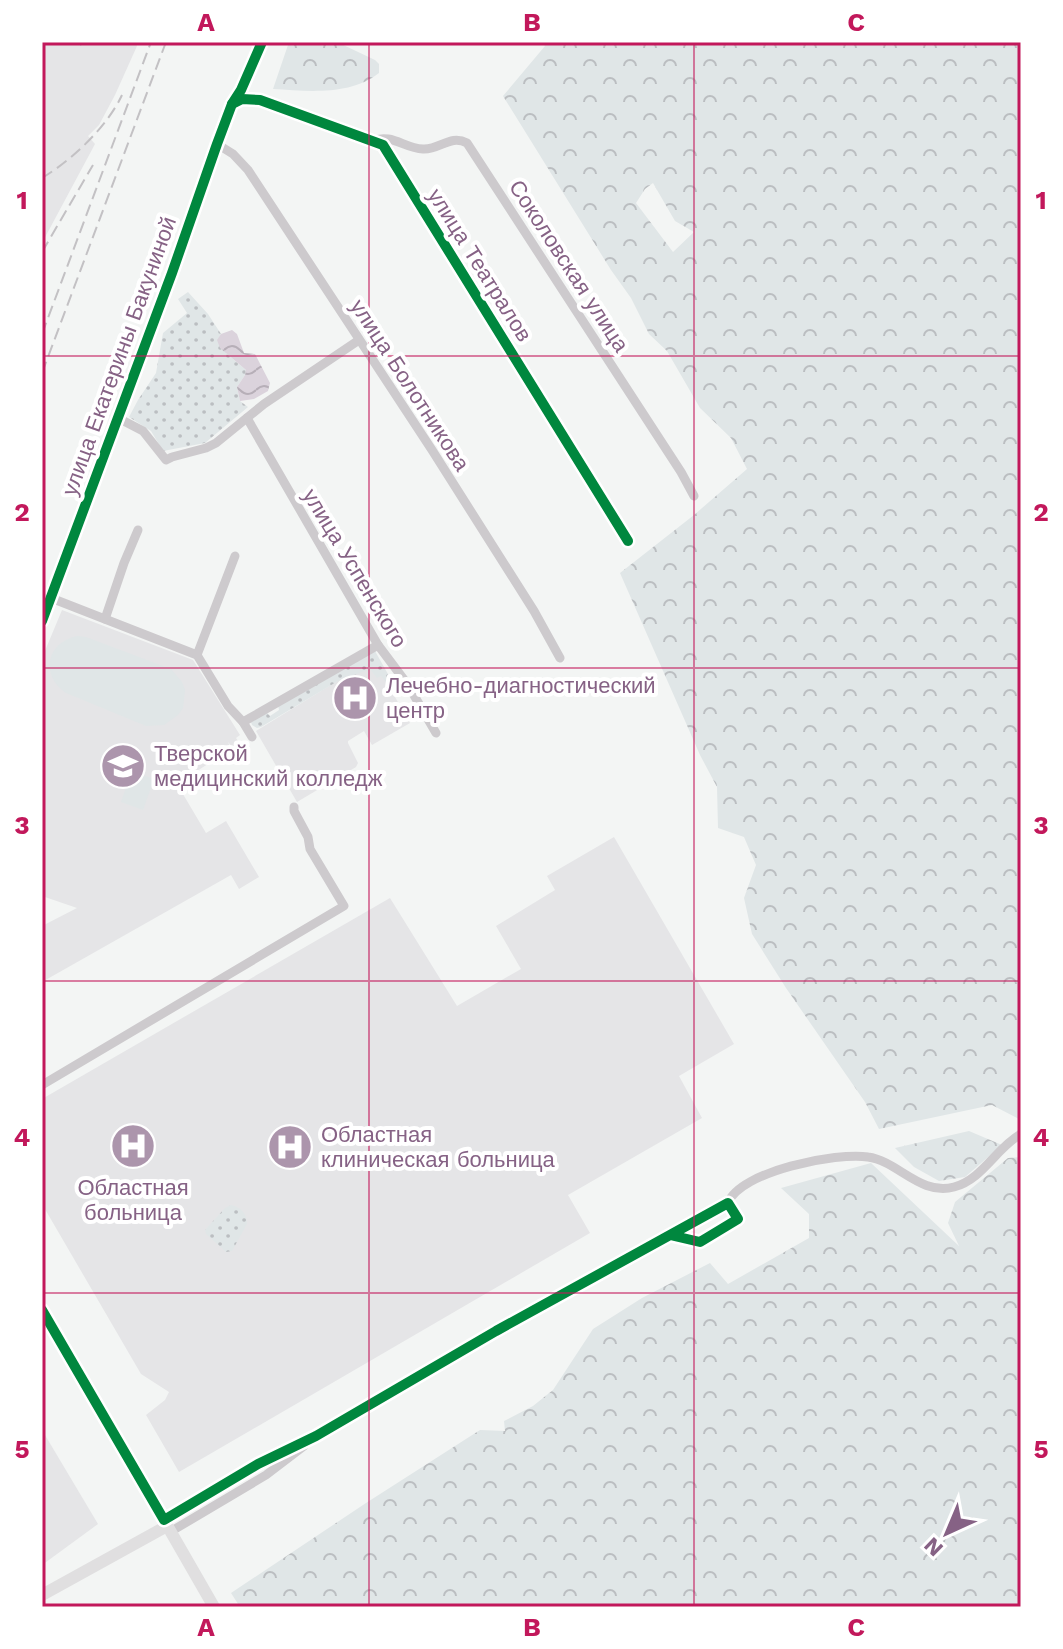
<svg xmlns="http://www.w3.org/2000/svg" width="1063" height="1649" font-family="'Work Sans',sans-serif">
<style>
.built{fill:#e5e5e7}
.grass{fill:url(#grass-dots)}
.forest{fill:url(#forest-crowns);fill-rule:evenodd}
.green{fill:#e0e6e7}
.water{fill:url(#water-waves)}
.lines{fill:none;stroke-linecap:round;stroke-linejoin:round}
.minor{stroke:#cdcacd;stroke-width:9}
.major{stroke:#e0dfe0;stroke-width:12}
.rail{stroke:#c3c1c4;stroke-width:2;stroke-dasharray:12 6;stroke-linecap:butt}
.cycleway-casing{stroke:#fff;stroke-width:15}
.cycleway{stroke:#00873e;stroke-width:10}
.grid{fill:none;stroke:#c2185b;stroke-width:2;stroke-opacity:0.55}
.labels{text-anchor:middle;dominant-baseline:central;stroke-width:8;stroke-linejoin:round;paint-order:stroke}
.street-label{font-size:22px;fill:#866285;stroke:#fff}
.poi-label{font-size:22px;fill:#866285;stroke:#fff;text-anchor:start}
.neatline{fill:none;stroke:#c2185b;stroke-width:3}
.grid-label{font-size:26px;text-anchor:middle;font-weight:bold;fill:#c2185b}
</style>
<defs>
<pattern id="grass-dots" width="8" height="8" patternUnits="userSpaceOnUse" patternTransform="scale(2)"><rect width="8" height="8" fill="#e0e6e7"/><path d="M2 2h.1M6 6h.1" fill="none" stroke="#bbbec1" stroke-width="1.8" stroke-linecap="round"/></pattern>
<pattern id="forest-crowns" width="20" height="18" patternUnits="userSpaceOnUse" patternTransform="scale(2)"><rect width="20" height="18" fill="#e0e6e7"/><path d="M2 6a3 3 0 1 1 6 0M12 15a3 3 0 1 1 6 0" fill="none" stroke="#bbbec1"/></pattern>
<pattern id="water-waves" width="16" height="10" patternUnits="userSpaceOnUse" patternTransform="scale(2)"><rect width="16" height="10" fill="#dbd3dc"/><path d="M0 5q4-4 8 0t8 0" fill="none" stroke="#b7afb8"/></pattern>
</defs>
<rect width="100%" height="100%" fill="#f3f5f4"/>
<g class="built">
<path d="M42 42H136L137 46 115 95 99 125 88 136 95 144 42 243Z"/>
<path d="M62 610 193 660 240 735 236 738 240 744 233 748 228 742 231 749 177 784 206 833 226 821 259 877 239 889 231 875 42 982V926L77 908 42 896V658Z"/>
<path d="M373 659 410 723 372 745 364 731 348 741V743L358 763 356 767 297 802 256 731Z"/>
<path d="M614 837 734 1044 679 1076 702 1118 568 1195 590 1233 179 1472 146 1415 165 1400 169 1392 141 1374 42 1204V1099L390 898 457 1006 521 969 496 926 555 890 547 876Z"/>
<path d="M42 1430 98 1524 42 1565Z"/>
</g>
<g class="grass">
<path d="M188 292 208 314 221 334 218 340 227 354 246 370 245 375 237 387 240 401 248 407 205 443 163 451 151 431 129 417 138 400 156 373 163 333 187 313 178 299Z"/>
<path d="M375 651 393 683 389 686 381 676 377 678 370 669 338 681 261 727 257 728 252 725 251 722 266 712 270 716 279 710 278 705Z"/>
<path d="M231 1205C241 1207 247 1214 247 1224L232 1251 226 1252 206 1234 205 1230 225 1208Z"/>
</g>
<g class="forest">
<path d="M289 42H337L375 60 379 64V73C350 96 307 91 273 89Z"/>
<path d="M542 42H1021V1120L992 1105 879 1129 865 1102 786 988 752 934 744 898 756 865 744 837 718 828 717 787 700 755 620 573 694 515 747 469 731 438 700 408 667 351 649 334 631 298 611 270 503 96 545 46ZM653 183 675 221 694 232 673 252 636 203 645 189Z"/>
<path d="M969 1131 1002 1145 965 1177 939 1181 914 1167 895 1148Z"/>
<path d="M1021 1157V1607H240L231 1593 366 1503 480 1430 505 1431 504 1421 533 1406 553 1390 593 1329 642 1298 710 1263 728 1284 809 1238V1214L781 1188 871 1163 959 1246 948 1223 955 1202 1008 1158Z"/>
</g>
<g class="green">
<path d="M77 636 86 637 171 669 182 682 185 690 183 708 178 715 164 725 146 726 66 693C40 675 46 643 77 636Z"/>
<path d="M132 771 154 779 143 810 121 802Z"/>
</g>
<path class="water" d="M232 330 237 334 244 353 255 354 270 383 268 391 254 399 240 401 237 387 245 375 246 370 220 348 217 340 221 334Z"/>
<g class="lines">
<g class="minor">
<path d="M232 104 242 99 260 100 383 145 628 541"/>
<path d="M371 141C393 133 403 148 423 149 440 150 450 134 467 143L681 472 694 496"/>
<path d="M217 144 233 154 248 170 432 450 534 611 560 658"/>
<path d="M118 418 143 431 166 460 172 457 206 448 216 443 264 404 359 340"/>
<path d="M247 418 378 645 408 685 436 733"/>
<path d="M51 598 197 655 228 706 243 722 252 737"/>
<path d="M105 619 124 563 138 530"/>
<path d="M42 621 172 273 217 144 232 104 241 90 262 42"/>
<path d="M197 655 235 556"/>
<path d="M243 722 378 645"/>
<path d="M42 1085 344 906 310 849 308 837 294 811V807"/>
<path d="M728 1203C740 1171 837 1152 868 1157 898 1161 920 1196 954 1187 983 1179 996 1148 1021 1134"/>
<path d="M42 1310 164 1520 258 1464 316 1436 496 1331 728 1203 738 1219 700 1242 670 1235"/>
<path d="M170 1532 266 1475 304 1446"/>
</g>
<g class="major">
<path d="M164 1520 214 1607"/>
<path d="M42 1595 167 1526"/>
</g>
<g class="rail">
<path d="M80 45 85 42"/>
<path d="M42 178C72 160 107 127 122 95"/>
<path d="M42 252 93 165"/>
<path d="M42 334 151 42"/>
<path d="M42 373 166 42"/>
</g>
<g class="cycleway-casing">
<g id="cycleway">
<path d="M232 104 242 99 260 100 383 145 628 541"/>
<path d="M42 621 172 273 217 144 232 104 241 90 262 42"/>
<path d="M42 1310 164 1520 258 1464 316 1436 496 1331 728 1203 738 1219 700 1242 670 1235"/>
</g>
</g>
<use href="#cycleway" class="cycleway"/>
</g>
<path class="grid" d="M369 42V1607M694 42V1607M42 356H1021M42 668H1021M42 981H1021M42 1293H1021"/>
<defs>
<g id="hospital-disc" transform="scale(2.3)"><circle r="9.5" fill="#ac95ac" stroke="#fff"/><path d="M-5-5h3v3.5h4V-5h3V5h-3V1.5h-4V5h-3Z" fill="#fff"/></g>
<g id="university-disc" transform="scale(2.3)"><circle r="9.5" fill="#ac95ac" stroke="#fff"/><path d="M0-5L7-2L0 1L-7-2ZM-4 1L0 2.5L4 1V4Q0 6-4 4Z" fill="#fff"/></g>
</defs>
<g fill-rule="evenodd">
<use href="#hospital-disc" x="355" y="698"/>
<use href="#university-disc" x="123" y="766"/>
<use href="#hospital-disc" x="133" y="1146"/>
<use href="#hospital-disc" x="290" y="1147"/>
</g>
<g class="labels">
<g class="street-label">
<text transform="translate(480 265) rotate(58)">улица Театралов</text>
<text transform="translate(569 266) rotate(57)">Соколовская улица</text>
<text transform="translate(119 356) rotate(-70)">улица Екатерины Бакуниной</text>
<text transform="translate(410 385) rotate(57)">улица Болотникова</text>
<text transform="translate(355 568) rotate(59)">улица Успенского</text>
</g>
<g class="poi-label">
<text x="386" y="685">Лечебно-диагностический<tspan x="386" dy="25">центр</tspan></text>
<text x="154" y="753">Тверской<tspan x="154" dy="25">медицинский колледж</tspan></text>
<text x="321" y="1134">Областная<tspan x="321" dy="25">клиническая больница</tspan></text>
<text x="133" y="1187" text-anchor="middle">Областная<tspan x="133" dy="25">больница</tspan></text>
</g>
</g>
<rect width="1063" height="1649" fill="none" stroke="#ffffff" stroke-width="88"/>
<g transform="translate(947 1533) rotate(224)" stroke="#ffffff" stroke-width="6" paint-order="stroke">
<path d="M0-6L14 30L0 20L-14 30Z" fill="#866285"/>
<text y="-12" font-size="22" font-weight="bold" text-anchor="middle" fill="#866285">N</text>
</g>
<rect x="44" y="44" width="975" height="1561" class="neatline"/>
<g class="grid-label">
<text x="206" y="31">A</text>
<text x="532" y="31">B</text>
<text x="856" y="31">C</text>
<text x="22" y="209">1</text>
<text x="1041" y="209">1</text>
<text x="22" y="521">2</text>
<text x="1041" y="521">2</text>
<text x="22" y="834">3</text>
<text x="1041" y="834">3</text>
<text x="22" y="1146">4</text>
<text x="1041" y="1146">4</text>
<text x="22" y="1458">5</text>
<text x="1041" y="1458">5</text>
<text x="206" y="1636">A</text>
<text x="532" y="1636">B</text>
<text x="856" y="1636">C</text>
</g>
</svg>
